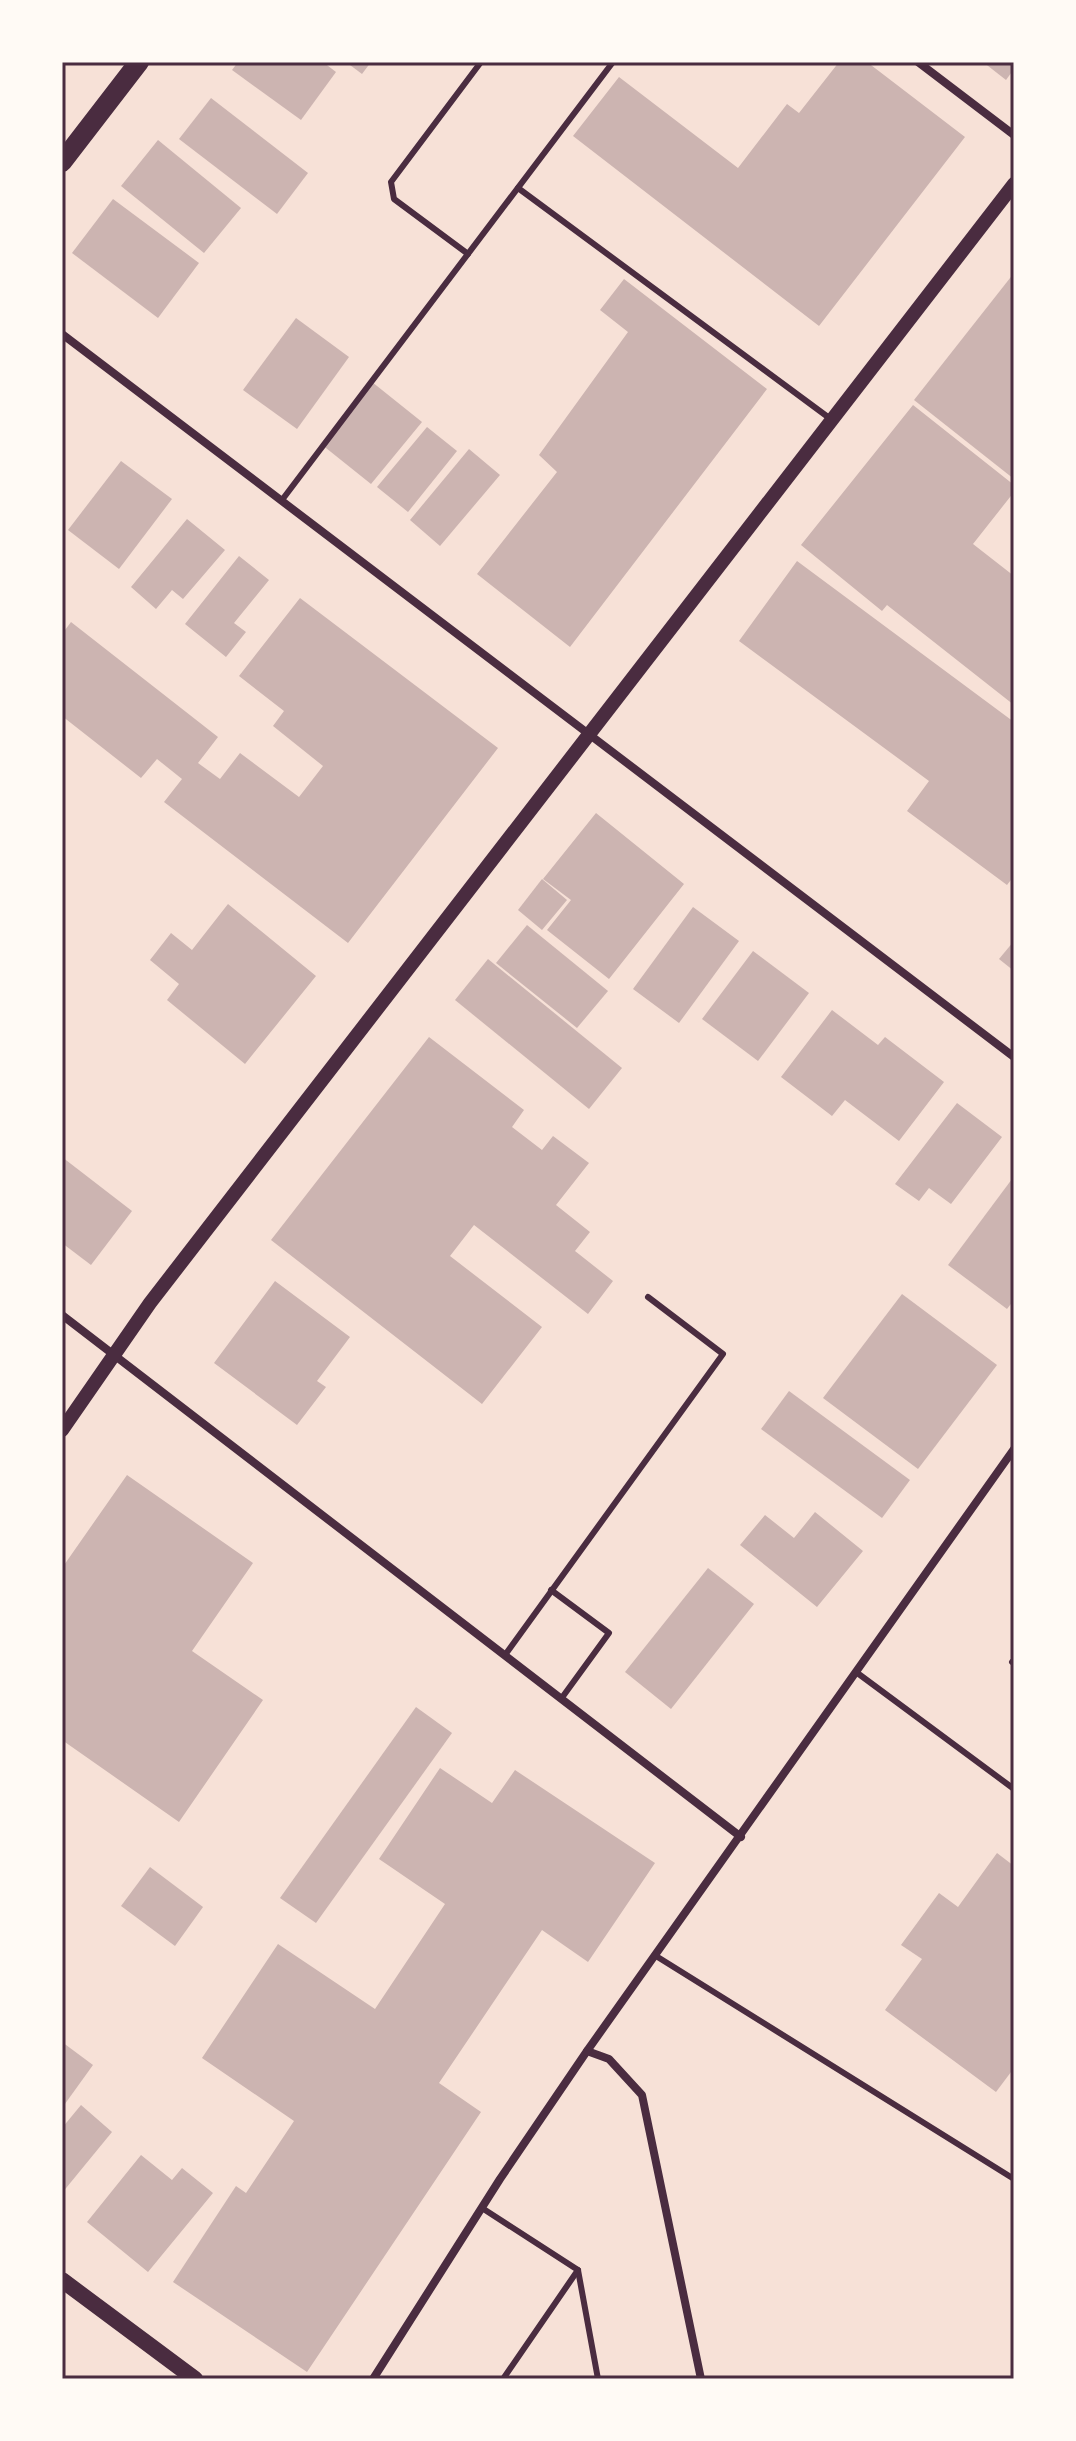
<svg xmlns="http://www.w3.org/2000/svg" width="1076" height="2441" font-family="Poppins,sans-serif">
<style>
.building{fill:#ccb4b1}
.lines{fill:none;stroke-linecap:round;stroke-linejoin:round}
.service{stroke:#4a2c40;stroke-width:6}
.minor{stroke:#4a2c40;stroke-width:8}
.tertiary{stroke:#4a2c40;stroke-width:14}
.secondary{stroke:#4a2c40;stroke-width:16}
.primary{stroke:#4a2c40;stroke-width:20}
.neatline{fill:none;stroke:#4a2c40;stroke-width:3}
</style>
<rect width="100%" height="100%" fill="#f7e1d7"/>
<g class="building">
<path d="M238 62H323L336 72 301 120 232 70Z"/>
<path d="M346 62H371L362 74Z"/>
<path d="M839 62H867L965 137 819 326 573 136 619 77 738 168 787 104 799 113Z"/>
<path d="M983 62H1014V69L1006 80Z"/>
<path d="M211 98 308 173 277 214 179 139Z"/>
<path d="M158 140 241 208 204 253 121 186Z"/>
<path d="M113 199 199 263 158 318 72 253Z"/>
<path d="M1014 273V479L914 400Z"/>
<path d="M624 279 767 389 570 647 477 574 557 472 539 455 628 332 600 310Z"/>
<path d="M296 318 349 357 297 429 243 390Z"/>
<path d="M372 382 422 422 371 484 321 444Z"/>
<path d="M913 405 1014 485V492L973 544 1014 576V705L887 605 882 611 801 545Z"/>
<path d="M427 427 457 451 408 512 377 487Z"/>
<path d="M469 449 500 475 440 546 410 520Z"/>
<path d="M121 461 172 499 119 569 68 530Z"/>
<path d="M187 519 225 550 183 599 172 590 156 609 131 587Z"/>
<path d="M239 556 269 580 234 623 246 632 226 657 185 624Z"/>
<path d="M797 561 1014 722V876L1007 885 907 811 929 781 739 641Z"/>
<path d="M300 598 498 748 348 943 164 802 182 779 157 759 141 778 62 716V634L71 622 218 737 198 763 220 779 240 753 299 797 323 766 273 726 284 711 239 676Z"/>
<path d="M596 813 684 884 609 979 547 930 571 900 543 879Z"/>
<path d="M542 879 567 900 542 930 518 910Z"/>
<path d="M228 904 316 976 245 1064 167 1000 179 984 150 960 171 933 192 950Z"/>
<path d="M693 907 739 941 679 1023 633 989Z"/>
<path d="M527 925 608 991 577 1028 496 963Z"/>
<path d="M1014 941V971L999 959Z"/>
<path d="M753 951 809 993 758 1061 702 1019Z"/>
<path d="M488 959 622 1068 589 1109 455 1000Z"/>
<path d="M832 1010 878 1045 885 1037 944 1082 899 1141 845 1100 832 1116 781 1077Z"/>
<path d="M429 1037 524 1110 512 1127 542 1150 553 1136 589 1163 556 1205 590 1232 575 1251 613 1281 588 1314 474 1225 450 1256 542 1327 482 1404 271 1240Z"/>
<path d="M957 1103 1002 1137 951 1204 929 1188 919 1201 895 1184Z"/>
<path d="M62 1157 132 1211 91 1265 62 1243Z"/>
<path d="M1012 1179 1014 1181V1300L1007 1309 948 1265Z"/>
<path d="M275 1281 350 1337 317 1381 326 1387 297 1425 214 1363Z"/>
<path d="M902 1294 997 1365 918 1469 823 1398Z"/>
<path d="M789 1391 910 1480 882 1518 761 1429Z"/>
<path d="M127 1475 253 1563 192 1651 263 1700 179 1822 62 1740V1568Z"/>
<path d="M815 1512 863 1551 817 1607 740 1545 765 1515 794 1538Z"/>
<path d="M708 1568 754 1604 671 1709 625 1672Z"/>
<path d="M416 1707 452 1733 316 1923 280 1898Z"/>
<path d="M440 1768 492 1803 515 1770 655 1863 588 1962 542 1930 439 2083 481 2112 307 2372 173 2282 236 2186 246 2193 294 2121 202 2058 278 1944 375 2009 445 1904 379 1859Z"/>
<path d="M997 1853 1014 1866V2068L996 2092 885 2010 922 1959 901 1945 939 1893 958 1907Z"/>
<path d="M150 1867 203 1907 175 1946 121 1906Z"/>
<path d="M62 2042 93 2065 62 2108Z"/>
<path d="M81 2105 112 2132 62 2193V2128Z"/>
<path d="M141 2155 172 2180 182 2168 213 2193 148 2272 87 2222Z"/>
</g>
<g class="lines">
<g class="service">
<path d="M518 188 832 420"/>
<path d="M468 254 394 199 391 182 481 62"/>
<path d="M282 500 613 62"/>
<path d="M551 1590 609 1633 561 1699"/>
<path d="M505 1655 723 1354 648 1297"/>
<path d="M1012 1662 1014 1663"/>
<path d="M856 1672 1014 1789"/>
<path d="M656 1956 1014 2179"/>
<path d="M482 2208 578 2270 598 2379"/>
<path d="M503 2379 578 2270"/>
</g>
<g class="minor">
<path d="M918 62 1014 135"/>
<path d="M62 334 1014 1057"/>
<path d="M62 1315 741 1837"/>
<path d="M587 2051 609 2059 642 2095 701 2379"/>
<path d="M373 2379 500 2179 587 2051 1014 1449"/>
</g>
<path class="tertiary" d="M62 1430 150 1303 1014 184"/>
<path class="secondary" d="M62 2280 195 2379"/>
<path class="primary" d="M62 162 139 62"/>
</g>
<rect width="1076" height="2441" fill="none" stroke="#fffaf5" stroke-width="128"/>
<rect x="64" y="64" width="948" height="2313" class="neatline"/>
</svg>
